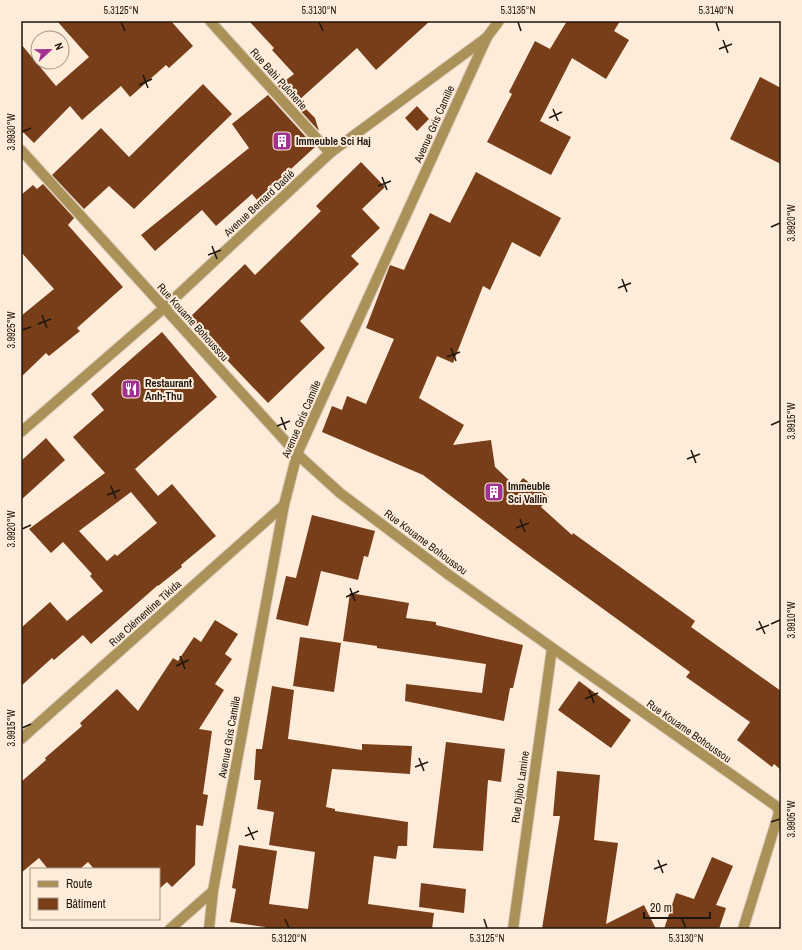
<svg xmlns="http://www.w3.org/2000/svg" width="802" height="950" font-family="'Archivo Narrow',sans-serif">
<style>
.building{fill:#783d19;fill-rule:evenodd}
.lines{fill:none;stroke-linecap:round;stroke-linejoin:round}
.street-casing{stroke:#dacab9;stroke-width:12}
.street{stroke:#aa9158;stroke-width:10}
.ticks{fill:none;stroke:#1d160e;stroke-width:1.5}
.labels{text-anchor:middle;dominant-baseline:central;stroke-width:4;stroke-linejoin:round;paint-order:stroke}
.street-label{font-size:11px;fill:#1d160e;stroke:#feecda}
.poi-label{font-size:11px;font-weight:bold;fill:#1d160e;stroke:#feecda;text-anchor:start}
.neatline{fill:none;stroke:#1d160e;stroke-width:1.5}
.ticks-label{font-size:10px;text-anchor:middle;fill:#1d160e}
</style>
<rect width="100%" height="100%" fill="#feecda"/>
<g class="building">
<path d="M57 21H171L193 46 169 68 166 65 130 97 121 86 82 120 70 106 34 143 21 130V44L56 86 89 57Z"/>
<path d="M249 21H430L376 70 357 48 298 101 315 118 319 131 278 86 294 74 272 50 274 48Z"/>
<path d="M567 21H620L614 31 629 40 606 79 572 58 540 121 571 137 551 175 487 142 512 94 509 92 535 41 550 49Z"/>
<path d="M760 77 781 88V164L730 139Z"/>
<path d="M203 84 232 114 134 209 109 186 84 209 52 175 101 128 129 157Z"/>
<path d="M268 95 315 147 257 200 252 194 216 226 202 210 155 251 141 235 249 148 232 124Z"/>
<path d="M417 106 429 119 417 131 405 118Z"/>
<path d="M361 162 385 187 362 209 380 228 351 256 359 264 300 321 325 348 268 403 188 319 245 264 255 275 321 211 316 206Z"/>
<path d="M476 172 561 218 540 257 512 242 490 290 483 286 453 363 437 356 419 398 464 425 453 445 491 440 495 467 516 487 523 478 549 497 541 507 572 535 573 533 695 621 691 627 781 691V770L774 764 772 767 737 740 750 722 686 677 690 672 533 558 423 475 322 432 332 406 342 410 347 396 366 404 394 339 366 328 390 265 404 270 430 213 450 223Z"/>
<path d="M43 184 74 218 68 225 123 287 77 328 80 331 49 356 46 353 21 377V316L54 289 21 252V195L33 185 37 189Z"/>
<path d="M162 332 217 397 135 469 158 496 172 484 216 536 181 565 182 567 158 586V585L91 644 83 635 54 660 52 658 21 686V628L50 602 67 621 103 591 90 576 92 574 63 542 51 553 29 529 105 473 73 437 104 410 91 394ZM131 492 157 523 117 556 115 554 107 561 79 531Z"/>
<path d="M46 438 65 460 21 500V461Z"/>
<path d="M312 515 375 531 368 557 364 556 358 580 321 571 308 626 276 619 286 576 296 578Z"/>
<path d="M350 593 409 603 406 618 436 622V625L523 645 513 688H510L504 721 405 701 406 684 482 693 486 664 377 648V646L343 641Z"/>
<path d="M215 620 238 634 225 654 232 659 215 684 224 690 199 729 212 731 203 794 208 795 203 826 196 825 195 865 172 887 167 882 159 889V869H94L88 862 80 869H48L39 858 21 873V782L46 760 45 758 82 726 80 723 117 689 138 711 173 658 178 661 194 637 201 642Z"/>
<path d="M300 637 341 643 334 692 293 686Z"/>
<path d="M579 681 631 720 611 748 558 710Z"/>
<path d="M272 686 294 690 288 739 362 750V744L412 746 410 774 332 769 326 807 335 809V811L408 822 407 846H398L396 859 374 856 368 904 434 913 432 929H265V927L230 922 236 889 232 888 239 845 277 851 269 904 308 909 315 852 269 845 274 812 257 809 261 780H254L256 749H262Z"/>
<path d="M446 742 505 749 501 782 488 780 483 851 433 848Z"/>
<path d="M557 771 600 775 594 840 618 843 606 924 644 905 656 929H542L560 816H553Z"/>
<path d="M712 857 733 866 716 905 726 908 719 929H664L676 893 694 899Z"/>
<path d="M421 883 466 889 464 913 419 907Z"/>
</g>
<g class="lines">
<g class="street-casing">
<g id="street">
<path d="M210 21 330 153"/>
<path d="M21 150 297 454 340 493 449 575 776 806 779 811 778 816 743 929"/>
<path d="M21 432 164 308 330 153 486 38"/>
<path d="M21 739 284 505"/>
<path d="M170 929 213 891"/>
<path d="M209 929 213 891 284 505 297 454 487 37 499 21"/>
<path d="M513 929 552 648"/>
</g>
</g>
<use href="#street" class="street"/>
</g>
<path class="ticks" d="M121 22 125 31M319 22 323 31M518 22 521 31M716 22 719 31M723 40 728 53M719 49 732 44M143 75 148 88M139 85 152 79M553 109 558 121M549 118 562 112M22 132 31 128M382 177 387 190M378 186 391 181M771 227 780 223M212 246 217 259M208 255 221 250M622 279 627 292M618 288 631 283M42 315 47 328M38 324 51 319M22 330 31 327M451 348 456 361M447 357 460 352M281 417 286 430M771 425 780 421M277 426 290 421M691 450 696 463M687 459 700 454M111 486 116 499M107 495 120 490M520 519 525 532M516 528 529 523M22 529 31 525M350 588 355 601M346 597 359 591M759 621 765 634M771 624 780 620M756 630 769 625M180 656 185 669M176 666 189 660M589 690 594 703M585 699 598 693M22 728 31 724M419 758 424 771M415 767 428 762M771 822 780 819M248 827 254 840M245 836 258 831M658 860 663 873M654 869 667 864M285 919 289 928M484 919 487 928M682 919 686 928"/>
<defs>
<g id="building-square" transform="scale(1)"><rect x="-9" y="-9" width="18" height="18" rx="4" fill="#a13291" stroke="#feecda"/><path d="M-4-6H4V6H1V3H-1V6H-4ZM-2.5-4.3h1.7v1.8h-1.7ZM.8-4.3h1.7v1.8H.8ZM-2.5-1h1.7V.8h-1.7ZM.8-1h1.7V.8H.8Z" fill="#fff"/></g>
<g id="restaurant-square" transform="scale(1)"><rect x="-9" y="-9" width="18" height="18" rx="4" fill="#a13291" stroke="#feecda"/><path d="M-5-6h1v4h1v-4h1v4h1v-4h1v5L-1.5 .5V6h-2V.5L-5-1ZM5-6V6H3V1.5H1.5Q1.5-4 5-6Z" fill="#fff"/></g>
</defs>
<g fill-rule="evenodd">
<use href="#building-square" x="282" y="141"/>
<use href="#restaurant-square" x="131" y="389"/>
<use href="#building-square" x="494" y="492"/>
</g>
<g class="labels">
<g class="street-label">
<text transform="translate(279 79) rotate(48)">Rue Bahi Pulcherie</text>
<text transform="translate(434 124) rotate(-66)">Avenue Gris Camille</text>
<text transform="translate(259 203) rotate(-43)">Avenue Bernard Dadié</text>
<text transform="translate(193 322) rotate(48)">Rue Kouame Bohoussou</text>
<text transform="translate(301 419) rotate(-67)">Avenue Gris Camille</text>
<text transform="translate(426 542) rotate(37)">Rue Kouame Bohoussou</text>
<text transform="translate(145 613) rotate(-42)">Rue Clémentine Tikida</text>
<text transform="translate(689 731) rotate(35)">Rue Kouame Bohoussou</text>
<text transform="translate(229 737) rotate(-80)">Avenue Gris Camille</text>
<text transform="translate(520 787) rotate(-82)">Rue Djibo Lamine</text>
</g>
<g class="poi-label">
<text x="296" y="141">Immeuble Sci Haj</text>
<text x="145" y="383">Restaurant<tspan x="145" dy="13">Anh-Thu</tspan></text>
<text x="508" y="486">Immeuble<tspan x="508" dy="13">Sci Vallin</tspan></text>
</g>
</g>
<rect width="802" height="950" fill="none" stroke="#feecda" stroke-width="44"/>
<rect x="30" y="868" width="130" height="52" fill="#feecda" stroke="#a49688"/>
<rect x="38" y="881" width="20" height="6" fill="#aa9158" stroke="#a49688"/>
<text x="66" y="888" font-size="12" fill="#1d160e">Route</text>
<rect x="38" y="898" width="20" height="12" fill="#783d19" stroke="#a49688"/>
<text x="66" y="908" font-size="12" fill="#1d160e">Bâtiment</text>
<g transform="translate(50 50) rotate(68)"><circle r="19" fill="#feecda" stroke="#a49688"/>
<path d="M0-3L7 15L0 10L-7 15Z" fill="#a13291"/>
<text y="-6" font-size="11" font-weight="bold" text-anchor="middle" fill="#1d160e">N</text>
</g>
<path d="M644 912v6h66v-6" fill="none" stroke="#1d160e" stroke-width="2"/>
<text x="650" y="912" font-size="12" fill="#1d160e" stroke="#feecda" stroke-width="3" paint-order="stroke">20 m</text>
<rect x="22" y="22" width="758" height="906" class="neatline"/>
<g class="ticks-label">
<text x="121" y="14">5.3125°N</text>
<text x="319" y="14">5.3130°N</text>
<text x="518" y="14">5.3135°N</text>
<text x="716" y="14">5.3140°N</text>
<text transform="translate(11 132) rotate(-90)" y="4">3.9930°W</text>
<text transform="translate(791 223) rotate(-90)" y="4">3.9920°W</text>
<text transform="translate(11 330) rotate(-90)" y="4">3.9925°W</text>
<text transform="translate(791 421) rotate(-90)" y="4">3.9915°W</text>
<text transform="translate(11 529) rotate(-90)" y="4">3.9920°W</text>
<text transform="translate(791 620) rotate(-90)" y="4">3.9910°W</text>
<text transform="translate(11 728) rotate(-90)" y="4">3.9915°W</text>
<text transform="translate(791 819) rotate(-90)" y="4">3.9905°W</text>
<text x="289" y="942">5.3120°N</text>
<text x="487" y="942">5.3125°N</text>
<text x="686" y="942">5.3130°N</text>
</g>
</svg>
